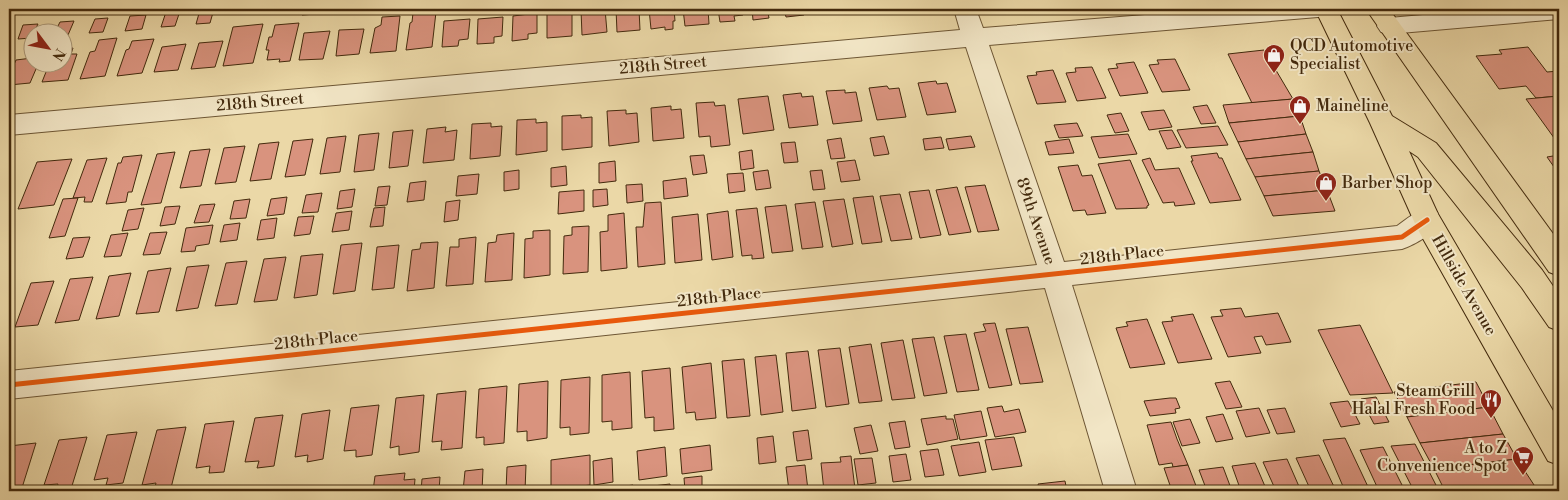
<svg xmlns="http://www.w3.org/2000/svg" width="1568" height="500" font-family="'Libre Bodoni',serif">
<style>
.building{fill:#d9937e;stroke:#432a0d}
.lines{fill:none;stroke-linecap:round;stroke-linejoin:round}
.minor-casing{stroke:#6d5634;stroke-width:2}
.major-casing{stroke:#432a0d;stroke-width:2}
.minor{fill:#f2e6c6;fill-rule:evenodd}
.major{fill:#ebd8a7;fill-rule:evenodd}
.cycleway-casing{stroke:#f2e6c6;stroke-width:8}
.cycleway{stroke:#e8590c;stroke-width:5}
.labels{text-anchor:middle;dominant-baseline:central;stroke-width:4;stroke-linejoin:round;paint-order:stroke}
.poi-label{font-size:16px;fill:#432a0d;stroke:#f2e6c6;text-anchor:start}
.street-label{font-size:16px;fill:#432a0d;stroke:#f2e6c6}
</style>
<rect width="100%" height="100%" fill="#ebd8a7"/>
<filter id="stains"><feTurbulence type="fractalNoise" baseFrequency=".004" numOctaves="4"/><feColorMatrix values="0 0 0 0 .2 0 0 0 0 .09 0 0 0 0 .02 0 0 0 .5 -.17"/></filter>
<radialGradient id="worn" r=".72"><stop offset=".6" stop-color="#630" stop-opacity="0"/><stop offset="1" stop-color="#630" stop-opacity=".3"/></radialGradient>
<g class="building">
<path d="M214 9 210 23 196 24 200 10Z"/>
<path d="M303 9H317L316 14 302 15Z"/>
<path d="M605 9 607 32 582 35 581 10Z"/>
<path d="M616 9H639L640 30 617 32Z"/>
<path d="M649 9H674L675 21H673V29L665 30V27L651 29Z"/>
<path d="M683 9H708L709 24 685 26Z"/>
<path d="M718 9H742L743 15 734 16 735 21 720 22Z"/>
<path d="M752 9H776L777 12 768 13 769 18 753 20Z"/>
<path d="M784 9H803L804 15 786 17Z"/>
<path d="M811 9H830L831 13 812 14Z"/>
<path d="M180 11 175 26 161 27 166 12Z"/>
<path d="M572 11V36L547 38V13Z"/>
<path d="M425 12 424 14 436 12 432 47 406 50 410 23 412 22 413 13Z"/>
<path d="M537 13V33L528 34V39L512 41 513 16Z"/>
<path d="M146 15 142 29 125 31 130 16Z"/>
<path d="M400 16 396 51 370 53 375 28 381 25 382 17Z"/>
<path d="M503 17 502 36 494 37V43L477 44 478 19Z"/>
<path d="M108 18 103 32 89 33 95 19Z"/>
<path d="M470 19 468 39 459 40 458 46 442 47 444 21Z"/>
<path d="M74 21 68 35 62 36V32H55L60 22Z"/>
<path d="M299 23 290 61 279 62 280 59 267 60 269 50H266L269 37H272L275 25Z"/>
<path d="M38 24 34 32H32V38L18 39 23 25Z"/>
<path d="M263 24 253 63 223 66 233 27Z"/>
<path d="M364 29 359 54 336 56 339 30Z"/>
<path d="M330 31 323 59 299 60 304 33Z"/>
<path d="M117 38 105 76 80 79 90 52 95 51 99 40Z"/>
<path d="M154 39 142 73 117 76 126 50 129 49 132 41Z"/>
<path d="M223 41 215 67 191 69 199 43Z"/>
<path d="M186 44 178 70 154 72 162 47Z"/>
<path d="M1528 47 1547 72 1559 71V96L1536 98 1526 86 1499 89 1476 56 1502 54 1499 50Z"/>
<path d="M73 48 71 54H77L68 80 42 82 50 62H62V49Z"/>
<path d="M1264 50 1293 99 1252 103 1228 54Z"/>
<path d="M32 58V62H39L30 83 9 85V76L16 60Z"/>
<path d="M1175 59 1190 90 1162 92 1149 65 1159 64 1157 60Z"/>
<path d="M1134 62 1148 93 1120 96 1108 69 1118 68 1116 64Z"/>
<path d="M1092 67 1106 98 1077 101 1066 73 1076 72 1075 68Z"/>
<path d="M1053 70 1066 102 1037 104 1027 76 1037 75 1036 72Z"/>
<path d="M936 81 937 84 947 83 956 112 927 115 918 83Z"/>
<path d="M887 86 889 89 899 88 906 117 877 120 869 88Z"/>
<path d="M845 90V93L856 92 862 121 833 124 826 91Z"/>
<path d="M801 93 802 97 813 96 818 125 789 128 783 95Z"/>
<path d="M768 96 774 130 743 134 738 99Z"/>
<path d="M1559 96V141L1557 142 1526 99Z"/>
<path d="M1293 99 1300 116 1229 123 1223 105Z"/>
<path d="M714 102 715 106 725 105 730 145 711 147 710 136 699 137 696 103Z"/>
<path d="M1207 105 1216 123 1201 124 1193 107Z"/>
<path d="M671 106V110L681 109 684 138 653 141 651 108Z"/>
<path d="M626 110V114L637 113 639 142 609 146 607 111Z"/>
<path d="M1164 110 1172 127 1149 130 1141 112Z"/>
<path d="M1121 113 1129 131 1115 133 1107 115Z"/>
<path d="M581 115V118L592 117V147L562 150V116Z"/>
<path d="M1300 116 1306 134 1238 142 1229 123Z"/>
<path d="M536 119V123L547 122V151L516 155 517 120Z"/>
<path d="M491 123V127L502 126 500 156 470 159 472 124Z"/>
<path d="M1077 123 1083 136 1059 138 1054 125Z"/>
<path d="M1218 126 1228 145 1186 148 1177 130Z"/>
<path d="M446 127 445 132 457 130 454 160 423 163 427 129Z"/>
<path d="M413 130 408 166 389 168 393 132Z"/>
<path d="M1172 130 1181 147 1167 149 1159 131Z"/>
<path d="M379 133 374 170 354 172 359 135Z"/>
<path d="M1128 134 1137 154 1099 158 1091 137Z"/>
<path d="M1306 134 1313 152 1246 159 1238 142Z"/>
<path d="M346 136 340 172 320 174 327 138Z"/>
<path d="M884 136 889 154 874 156 870 138Z"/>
<path d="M971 136 975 147 949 150 946 139Z"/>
<path d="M941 137 944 148 925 150 923 139Z"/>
<path d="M841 138 845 158 831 159 827 140Z"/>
<path d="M313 139 305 175 285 177 293 141Z"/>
<path d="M1069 139 1074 153 1049 155 1045 142Z"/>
<path d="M279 142 271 179 250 181 259 144Z"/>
<path d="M795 142 798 162 784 163 781 143Z"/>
<path d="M245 146 236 182 215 184 224 148Z"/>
<path d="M210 149 201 186 180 188 190 151Z"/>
<path d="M752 150 754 168 741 170 739 152Z"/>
<path d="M175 152 161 203 141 205 157 154Z"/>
<path d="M1313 152 1319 171 1255 177 1246 159Z"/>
<path d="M1217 153 1219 158H1222L1241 200 1210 203 1191 161H1193L1191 156Z"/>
<path d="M142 155 132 192H128L126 202 106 204 118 163H121L123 157Z"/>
<path d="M704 155 707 173 693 175 690 156Z"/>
<path d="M1559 155V174L1547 157Z"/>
<path d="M107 158 92 202H84L85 197 73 198 87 160Z"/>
<path d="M1150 158 1155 170 1179 168 1195 204 1175 206 1174 202 1163 203 1142 160Z"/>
<path d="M72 159 54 205 18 209 37 162Z"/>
<path d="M855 160 860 180 841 182 837 162Z"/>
<path d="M1130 160 1149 205 1147 206V208L1116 209 1098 164Z"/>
<path d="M615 161 616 181 599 183V163Z"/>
<path d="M1078 165 1082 176 1092 175 1106 213 1087 215 1085 210 1073 211 1058 167Z"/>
<path d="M566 166 567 185 551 187V168Z"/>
<path d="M519 170V189L504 191V172Z"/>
<path d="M768 170 771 188 756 190 753 172Z"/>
<path d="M822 170 825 189 813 190 810 171Z"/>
<path d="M1319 171 1327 190 1264 196 1255 177Z"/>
<path d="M743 173 745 191 729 193 727 174Z"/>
<path d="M479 174 477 194 456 196 458 176Z"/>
<path d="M686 178 688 196 664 199 663 181Z"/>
<path d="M426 181 424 200 407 202 410 183Z"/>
<path d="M642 184 643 201 627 203 626 185Z"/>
<path d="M985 185 999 230 978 232 965 187Z"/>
<path d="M390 186 387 205 375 206 378 187Z"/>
<path d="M957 187 971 232 949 235 936 190Z"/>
<path d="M355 189 352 207 337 209 340 191Z"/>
<path d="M607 189 608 205 593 207V190Z"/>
<path d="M584 190V211L558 214 559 192Z"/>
<path d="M929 190 941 235 920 238 909 192Z"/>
<path d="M1327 190 1335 211 1273 216 1264 196Z"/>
<path d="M322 193 318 212 302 213 306 195Z"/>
<path d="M900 194 912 239 891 241 880 196Z"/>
<path d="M873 196 882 242 862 244 853 198Z"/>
<path d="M287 197 284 214 267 216 271 199Z"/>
<path d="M78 198 65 236 49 238 63 199Z"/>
<path d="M250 199 246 218 230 219 234 201Z"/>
<path d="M844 199 853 244 832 247 823 201Z"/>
<path d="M460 200 458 220 444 222 446 202Z"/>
<path d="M661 202 665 264 638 267 636 227H643L645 203Z"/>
<path d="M815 202 823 247 802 249 795 204Z"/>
<path d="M215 204 209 222 194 223 200 205Z"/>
<path d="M786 205 793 251 772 253 765 207Z"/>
<path d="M180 206 175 224 160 226 165 207Z"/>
<path d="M385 207 383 226 370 227 374 208Z"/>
<path d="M144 208 138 229 122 231 128 210Z"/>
<path d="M757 208 764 258 752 259V255L742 256 736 210Z"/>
<path d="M352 211 349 230 332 232 336 213Z"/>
<path d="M728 211 733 257 712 260 707 214Z"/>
<path d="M624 213 627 268 601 271 600 232 608 231V215Z"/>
<path d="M698 214 702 260 675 263 672 217Z"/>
<path d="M314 216 310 234 294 236 298 217Z"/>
<path d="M277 218 274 238 257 240 261 220Z"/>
<path d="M240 223 237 240 220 242 224 225Z"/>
<path d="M213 225 209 244 196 246 195 251 181 252 186 228Z"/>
<path d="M589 226 588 272 563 274 564 236 572 235V227Z"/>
<path d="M550 230V275L524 278 525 239 533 238V231Z"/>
<path d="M167 232 160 254 143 255 150 233Z"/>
<path d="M128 233 121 256 104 257 111 235Z"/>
<path d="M514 233 512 280 485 282 488 243 496 242 497 235Z"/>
<path d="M90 237 83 257 66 259 73 238Z"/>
<path d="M476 237 473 284 446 286 450 247H459V239Z"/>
<path d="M438 242 434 288 407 291 412 250 420 249 421 243Z"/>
<path d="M362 243 355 291 333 294 341 245Z"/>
<path d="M399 245 394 288 372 290 377 247Z"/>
<path d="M323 254 317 295 294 298 301 256Z"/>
<path d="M286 257 277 300 254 302 264 259Z"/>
<path d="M247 261 237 304 215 306 226 263Z"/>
<path d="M209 265 198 308 176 311 187 267Z"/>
<path d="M171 268 159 312 136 314 148 271Z"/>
<path d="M131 273 119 316 96 319 109 276Z"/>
<path d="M93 277 79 320 55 323 70 279Z"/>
<path d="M54 281 38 325 15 327 31 283Z"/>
<path d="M1241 308 1245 317 1278 313 1291 342 1266 345 1262 336 1254 337 1261 353 1228 357 1211 317 1223 316 1220 310Z"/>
<path d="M1193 314 1212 359 1178 363 1162 322 1173 321 1171 317Z"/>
<path d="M1147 319 1165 364 1130 368 1116 328 1128 326 1126 322Z"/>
<path d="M995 323 1012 385 989 388 974 333 986 331 983 324Z"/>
<path d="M1360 325 1393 393 1350 395 1318 330Z"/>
<path d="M1028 327 1043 382 1020 384 1006 329Z"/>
<path d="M966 334 979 390 957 392 944 336Z"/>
<path d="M934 337 947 393 924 396 912 339Z"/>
<path d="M903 340 915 398 892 400 881 343Z"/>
<path d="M871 344 882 401 859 403 849 347Z"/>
<path d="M840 348 849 404 826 407 818 350Z"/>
<path d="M808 351 816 408 792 411 786 353Z"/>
<path d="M776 355 783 412 761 415 755 357Z"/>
<path d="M744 359 750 416 727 418 722 361Z"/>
<path d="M711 363 716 418 696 420 695 412 686 413 682 367Z"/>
<path d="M670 368 674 429 654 431V417L645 418 642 371Z"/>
<path d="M630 372 632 428 612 430V421L602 422V375Z"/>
<path d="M590 377 589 433 570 435V427L560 428 561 380Z"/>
<path d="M548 381 547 438 527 441V431L517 432 519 384Z"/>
<path d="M1230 381 1242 407 1226 409 1215 383Z"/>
<path d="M1476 382 1489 407 1407 417 1394 392Z"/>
<path d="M507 386 504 443 484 445V437L476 438 479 389Z"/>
<path d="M466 391 462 448 441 450 442 441 432 442 437 394Z"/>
<path d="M424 395 419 452 399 455V446L390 448 396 398Z"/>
<path d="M1376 397 1389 422 1374 424 1361 399Z"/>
<path d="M1170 398H1176L1180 408 1175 409 1176 413 1150 416 1144 401Z"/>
<path d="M1348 401 1360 424 1341 427 1330 403Z"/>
<path d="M379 405 372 455 356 457V450L344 451 351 408Z"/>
<path d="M1002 406 1004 412 1019 409 1026 432 995 437 987 408Z"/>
<path d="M1489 407 1503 434 1420 443 1407 417Z"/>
<path d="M1259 408 1270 433 1246 437 1236 411Z"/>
<path d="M1285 408 1295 432 1277 434 1267 410Z"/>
<path d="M330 410 323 459 307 462 308 455 295 457 302 414Z"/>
<path d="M981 411 987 436 960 440 954 415Z"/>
<path d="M1223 414 1233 439 1216 442 1206 417Z"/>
<path d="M283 415 274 466 257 468 259 461 245 462 255 418Z"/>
<path d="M946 416V419H953L958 439 927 445 921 419Z"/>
<path d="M1190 419 1200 443 1182 446 1173 422Z"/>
<path d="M234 421 224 472 209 473 210 466 196 468 205 424Z"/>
<path d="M905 421 910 447 895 449 889 423Z"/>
<path d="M1171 422 1177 439 1188 465 1173 467 1172 463 1159 465 1147 425Z"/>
<path d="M871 425 878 451 860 454 854 428Z"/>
<path d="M186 427 171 488 154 491 156 483 142 485 157 430Z"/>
<path d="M808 430 812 459 797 461 793 432Z"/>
<path d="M137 432 123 483 106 485 108 478 94 480 107 435Z"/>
<path d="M1503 434 1517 459 1434 469 1420 443Z"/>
<path d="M773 436 776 462 759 464 757 438Z"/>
<path d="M87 437 71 489 56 491 58 484 44 485 59 440Z"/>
<path d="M1014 437 1022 466 992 470 985 440Z"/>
<path d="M1345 438 1370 491H1345L1323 440Z"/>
<path d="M979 442 986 472 959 476 951 446Z"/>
<path d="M36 443 21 491H9V446Z"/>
<path d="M1415 444 1439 491H1414L1391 446Z"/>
<path d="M710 445 712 470 682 474 680 449Z"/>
<path d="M665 447 667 476 639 480 637 451Z"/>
<path d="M1383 447 1405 491H1379L1360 450Z"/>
<path d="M938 449 944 475 925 477 920 451Z"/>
<path d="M906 454 911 480 893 482 889 456Z"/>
<path d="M590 455V485L551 490V460Z"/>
<path d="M1319 455 1336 491H1311L1296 458Z"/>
<path d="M851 456 855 489 824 491 821 463 841 462 840 457Z"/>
<path d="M612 458 613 482 594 485 593 461Z"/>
<path d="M872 458 876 483 858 485 854 459Z"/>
<path d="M1287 459 1301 491H1276L1263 462Z"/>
<path d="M1517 459 1536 488 1509 491H1445L1434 469Z"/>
<path d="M1255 463 1267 491H1241L1232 466Z"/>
<path d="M526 465 525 491H506L507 467Z"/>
<path d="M805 465 808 490 789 491 786 467Z"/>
<path d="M1188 465 1198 491H1172L1164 468Z"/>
<path d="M1223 467 1232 491H1207L1199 470Z"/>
<path d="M483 469 482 491H463L465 471Z"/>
<path d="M405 473 404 480 415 479 414 491H373L375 476Z"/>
<path d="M702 476V491H685L684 478Z"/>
<path d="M440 477 439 491H421L422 479Z"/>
<path d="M1065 481 1067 491H1040L1038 484Z"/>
<path d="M670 484V491H653V486Z"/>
<path d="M633 485V491H618V487Z"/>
</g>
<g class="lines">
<g class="minor-casing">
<g id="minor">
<path d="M954 9H976L983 28 1220 9H1329L1326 15 1318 17 989 45 1064 262 1397 226C1410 217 1420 206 1437 212L1440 220C1434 234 1416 244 1402 249L1072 285 1137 491H1105L1045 288 9 399V371L1037 265 966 47 9 135V115L960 30Z"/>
<path d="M1490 9H1559V19L1389 34 1381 32 1377 26 1381 20 1389 18Z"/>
</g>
</g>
<g class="major-casing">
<g id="major">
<path d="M1315 9H1337L1392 116 1436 143 1542 270 1559 295V331L1549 327 1522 288 1418 157 1409 151 1438 214 1559 421V465L1548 461 1417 228 1370 123Z"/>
<path d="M1366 9H1389L1559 242V276L1549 272Z"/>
</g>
</g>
<use href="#minor" class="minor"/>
<use href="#major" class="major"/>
<g class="cycleway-casing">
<path id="cycleway" d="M9 385 1402 237 1427 220"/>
</g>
<use href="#cycleway" class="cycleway"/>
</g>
<defs>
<g id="shop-pin" transform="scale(1.125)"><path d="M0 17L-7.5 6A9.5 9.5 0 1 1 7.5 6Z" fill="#8f2418" stroke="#f2e6c6"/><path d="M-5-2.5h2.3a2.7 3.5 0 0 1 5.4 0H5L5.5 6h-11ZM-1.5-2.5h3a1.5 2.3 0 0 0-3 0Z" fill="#fff"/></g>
<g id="restaurant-pin" transform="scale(1.125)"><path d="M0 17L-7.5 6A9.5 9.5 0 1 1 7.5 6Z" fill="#8f2418" stroke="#f2e6c6"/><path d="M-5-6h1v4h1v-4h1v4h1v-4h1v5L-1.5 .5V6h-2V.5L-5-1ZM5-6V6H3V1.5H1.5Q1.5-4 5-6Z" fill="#fff"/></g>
<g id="supermarket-pin" transform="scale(1.125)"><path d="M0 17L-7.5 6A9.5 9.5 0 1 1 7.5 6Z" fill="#8f2418" stroke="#f2e6c6"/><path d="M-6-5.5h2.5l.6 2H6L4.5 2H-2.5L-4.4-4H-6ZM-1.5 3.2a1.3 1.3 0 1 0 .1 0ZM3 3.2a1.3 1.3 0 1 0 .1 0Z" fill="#fff"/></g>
</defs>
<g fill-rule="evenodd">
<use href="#shop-pin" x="1274" y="55"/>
<use href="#shop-pin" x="1300" y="106"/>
<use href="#shop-pin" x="1326" y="183"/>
<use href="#restaurant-pin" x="1491" y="400"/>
<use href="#supermarket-pin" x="1523" y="457"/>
</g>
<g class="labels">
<g class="poi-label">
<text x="1290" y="46">QCD Automotive<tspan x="1290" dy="18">Specialist</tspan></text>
<text x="1316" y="106">Maineline</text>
<text x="1342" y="183">Barber Shop</text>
<text x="1475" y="391" text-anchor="end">SteamGrill<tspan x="1475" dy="18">Halal Fresh Food</tspan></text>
<text x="1507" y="448" text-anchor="end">A to Z<tspan x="1507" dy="18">Convenience Spot</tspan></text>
</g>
<g class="street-label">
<text transform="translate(663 65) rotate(-5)">218th Street</text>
<text transform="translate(260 102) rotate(-5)">218th Street</text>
<text transform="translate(1036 221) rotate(71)">89th Avenue</text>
<text transform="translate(1122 255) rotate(-6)">218th Place</text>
<text transform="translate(1464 285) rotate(60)">Hillside Avenue</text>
<text transform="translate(719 297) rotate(-6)">218th Place</text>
<text transform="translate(316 340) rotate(-6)">218th Place</text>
</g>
</g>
<rect width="1568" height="500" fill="none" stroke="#ebd8a7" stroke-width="30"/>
<rect x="10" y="10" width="1548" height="480" fill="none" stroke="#432a0d" stroke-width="2.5"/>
<rect x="15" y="15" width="1538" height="470" fill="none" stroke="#432a0d"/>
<g transform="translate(48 48) rotate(122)"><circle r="24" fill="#f2e6c6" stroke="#ac9b7c"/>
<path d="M0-4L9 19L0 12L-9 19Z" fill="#8f2418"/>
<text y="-8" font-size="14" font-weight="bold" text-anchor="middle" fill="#432a0d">N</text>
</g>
<rect width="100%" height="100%" filter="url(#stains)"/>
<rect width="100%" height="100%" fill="url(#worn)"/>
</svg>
